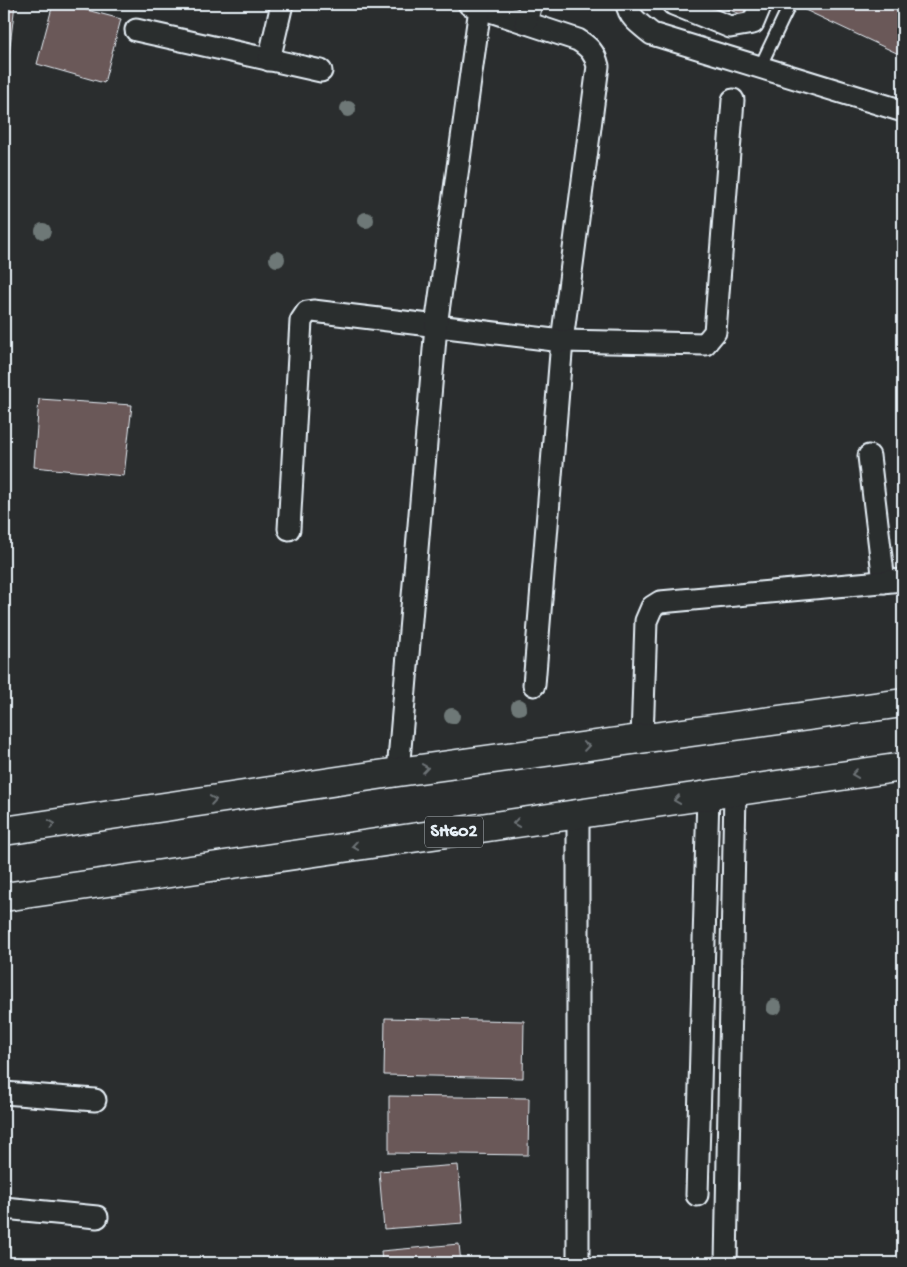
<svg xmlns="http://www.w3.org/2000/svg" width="907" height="1267" font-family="'Gochi Hand',sans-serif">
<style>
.building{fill:#6b5858;stroke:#e8f1f8}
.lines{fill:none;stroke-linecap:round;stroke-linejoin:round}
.service-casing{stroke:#e8f1f8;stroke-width:15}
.minor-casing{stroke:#e8f1f8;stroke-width:25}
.primary-casing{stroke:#e8f1f8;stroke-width:31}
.service{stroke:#2a2d2e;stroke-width:11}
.minor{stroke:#2a2d2e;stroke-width:21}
.primary{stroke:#2a2d2e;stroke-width:28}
.tree{fill:#6e7877}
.oneway{stroke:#6c7275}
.labels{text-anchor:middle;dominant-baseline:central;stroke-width:4;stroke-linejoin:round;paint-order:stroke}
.shield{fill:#2a2d2e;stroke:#afb6bb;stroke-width:1}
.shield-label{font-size:18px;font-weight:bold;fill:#e8f1f8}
</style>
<rect width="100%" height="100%" fill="#2a2d2e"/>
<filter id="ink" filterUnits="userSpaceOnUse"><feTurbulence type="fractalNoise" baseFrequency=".02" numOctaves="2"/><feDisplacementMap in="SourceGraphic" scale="10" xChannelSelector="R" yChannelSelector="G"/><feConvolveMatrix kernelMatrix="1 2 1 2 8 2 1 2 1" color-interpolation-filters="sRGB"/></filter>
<g filter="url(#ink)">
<g class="building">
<path d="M4 4H15L9 54 4 53Z"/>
<path d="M53 4H64L121 19 104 83 37 64Z"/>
<path d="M714 4H747L743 15Z"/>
<path d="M805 4H903V56L803 9Z"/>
<path d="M39 399 132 405 124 476 34 467Z"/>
<path d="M385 1018 524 1021 523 1078 384 1075Z"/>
<path d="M389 1096 529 1098 528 1155 389 1153Z"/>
<path d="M458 1165 463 1223 384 1229 379 1171Z"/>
<path d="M459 1244 461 1263H382L381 1251Z"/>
</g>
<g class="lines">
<g class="service-casing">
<path id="service" d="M760 67 790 4"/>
</g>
<g class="minor-casing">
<g id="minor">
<path d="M469 4 578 40C589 47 595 53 598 66L562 341 534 685"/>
<path d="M627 4C629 18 641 25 652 34L903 111"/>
<path d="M673 4 730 27 753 23 761 4"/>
<path d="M526 22 531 4"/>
<path d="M136 30 321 71"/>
<path d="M269 60 282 4"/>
<path d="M869 456 884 582"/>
<path d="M289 529 301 321 307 312 313 311 562 341 705 344 715 332 733 100"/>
<path d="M642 738 646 621 652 607 660 602 903 580"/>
<path d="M398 772 436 326 480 8"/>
<path d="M578 814V1263"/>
<path d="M4 1093 95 1100"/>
<path d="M697 1195 708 795"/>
<path d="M4 1208 97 1217"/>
<path d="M726 1263 735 791"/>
</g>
</g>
<g class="primary-casing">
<g id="primary">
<path d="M4 831 398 772 903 703"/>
<path d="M4 897 903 767"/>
</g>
</g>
<use href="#service" class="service"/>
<use href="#minor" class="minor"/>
<use href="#primary" class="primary"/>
</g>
<g class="tree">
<circle cx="348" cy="109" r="8"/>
<circle cx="366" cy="220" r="8"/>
<circle cx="43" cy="231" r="8"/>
<circle cx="277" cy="259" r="8"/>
<circle cx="519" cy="707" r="8"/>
<circle cx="452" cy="716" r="8"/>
<circle cx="774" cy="1007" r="8"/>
</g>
<defs><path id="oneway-chevron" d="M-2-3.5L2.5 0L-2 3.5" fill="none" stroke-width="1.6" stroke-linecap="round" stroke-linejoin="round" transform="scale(1.25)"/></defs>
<g class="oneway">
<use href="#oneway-chevron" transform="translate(586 746) rotate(-8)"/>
<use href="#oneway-chevron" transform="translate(425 768) rotate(-8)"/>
<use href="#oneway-chevron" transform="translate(855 774) rotate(172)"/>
<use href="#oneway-chevron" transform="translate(213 800) rotate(-9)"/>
<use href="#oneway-chevron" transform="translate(677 800) rotate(172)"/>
<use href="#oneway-chevron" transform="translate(516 823) rotate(172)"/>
<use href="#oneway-chevron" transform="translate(52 824) rotate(-9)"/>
<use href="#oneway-chevron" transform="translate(355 846) rotate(172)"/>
</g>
</g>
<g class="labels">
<rect class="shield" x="425" y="816.5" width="58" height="31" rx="4"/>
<g class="shield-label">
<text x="454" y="832">SH602</text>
</g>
</g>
<rect width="907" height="1267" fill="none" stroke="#2a2d2e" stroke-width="20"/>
<rect x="10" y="10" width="887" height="1247" fill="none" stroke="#e8f1f8" stroke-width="2" filter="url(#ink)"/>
</svg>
